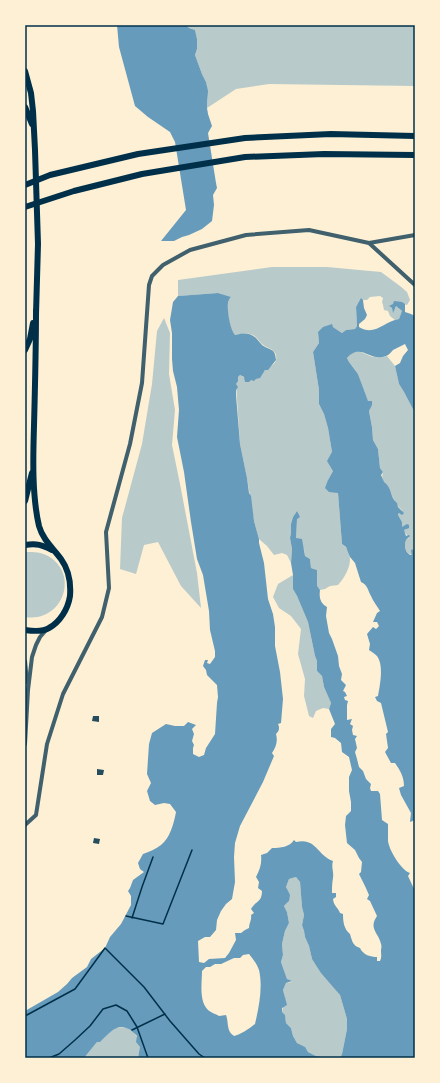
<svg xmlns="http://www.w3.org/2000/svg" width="440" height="1083" font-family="'IBM Plex Serif',serif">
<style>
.green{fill:#b9caca}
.water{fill:#669bbc;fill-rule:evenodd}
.building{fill:#264d5e}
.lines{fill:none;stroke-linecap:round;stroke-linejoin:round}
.path{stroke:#003049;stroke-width:1.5}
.minor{stroke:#3f606c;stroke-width:4}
.primary{stroke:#003049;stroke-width:6}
.neatline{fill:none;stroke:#003049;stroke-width:1.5}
</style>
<rect width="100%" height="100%" fill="#fdf0d5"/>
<g class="green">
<path d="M186 25H415V86L269 84 236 89 207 108 208 98 206 82 202 74 195 55 197 49V40L195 30 189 28Z"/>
<path d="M272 267H327L381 272 400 286 407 292 410 300 407 305C398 303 399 300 390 307L392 308 393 312 396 306 403 312 401 314 399 319 395 320 390 316 388 311 384 310 383 305 382 302 383 298 380 296 370 297 367 300H363L361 299 356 307 357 326 355 329 346 330 342 333 333 327 318 332 319 343 313 352 319 390V404L324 414 328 428 332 452 333 471 328 480 338 493 342 544C357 555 348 574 338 585L330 586 325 589 320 590 317 587V570L311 568 310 559 305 556 304 549 296 538 297 511 293 517 291 524V533L290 538 292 549 291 563 287 555 282 553 274 555 267 546 259 539 254 521 247 478 240 444 236 384 238 377 240 375C243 377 248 380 252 380 259 380 262 373 266 369 271 366 278 363 276 355 274 348 266 348 262 344 258 340 256 335 250 334 245 333 240 334 235 335 229 330 227 310 228 303 228 302 230 298 230 297L218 293 178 296V280Z"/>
<path d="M164 318 170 333 169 374 175 410 172 445 180 484 197 573 201 608 181 586 158 542 144 545 136 574 120 569 122 518 142 444 152 384 157 331Z"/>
<path d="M357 351C362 352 365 354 370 356 375 358 382 357 387 356L395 366 399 384 404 392 415 413V552L412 550V555H411C405 552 404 546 406 540L409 538 403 530 407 529 402 527V522L398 515 402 510C395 505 394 497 389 490 388 487 385 485 383 482 382 479 382 475 383 472L380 468 378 449 373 440 372 427 369 411 370 408 358 374 349 362 347 358 351 354Z"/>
<path d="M27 552C34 552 41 552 48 556 80 574 63 623 25 617V553Z"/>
<path d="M293 575V589L297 596 308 622 315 656 317 661V671L322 676 324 687 331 703 329 709 323 708 316 711 313 718 309 716 304 696 305 679 298 654 301 629 291 616 279 608 273 597 278 584Z"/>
<path d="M296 877 300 882 302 907 304 915 302 925 304 931 305 937 309 946 312 959 340 995 347 1019V1029L342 1054 340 1058H321L322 1057 316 1056 308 1052 304 1047 297 1043 293 1036 291 1028 286 1023 285 1016 282 1012 285 998 283 990 286 983 292 982 287 979 281 962 283 955 282 944 285 931 289 923 287 912 284 906 289 901 286 887 289 879Z"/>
<path d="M125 1027C133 1031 140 1037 140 1048 140 1051 138 1055 138 1058H84L97 1042 115 1028Z"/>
</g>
<g class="water">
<path d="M117 25H186L189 28 195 30 197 39V49L195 55 202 74 206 82 208 91 207 108 208 114 212 126 208 133 216 183 217 188 213 195 214 205 212 221 202 229 189 235 182 237 174 241H161L186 210 175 142 170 132 148 117 135 106 119 47Z"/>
<path d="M218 293 231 297C230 297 228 302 228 303 227 310 230 330 235 335 242 333 250 332 256 338 258 340 260 343 262 345 270 351 275 347 276 360L268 370H265L260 378 256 379 254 381 251 380 249 382H245L244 377 240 375 238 377V381L236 384 238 387 236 390V395L240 444 247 478 249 493 251 496 254 521 259 539V543L264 563 268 599 273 614 275 627V646L280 672 283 699 281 723 278 724C280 728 279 731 276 734 278 741 276 747 272 753L274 756 263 782 240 826 235 843 234 857 235 882 232 899 226 904 221 911 217 920 216 930 210 937H205L198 941 199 962 204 963 209 959 225 958 229 953 236 940 235 933H241L245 930 249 928C249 923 252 920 251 915L254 913 251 909C255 901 262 903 262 891L258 888 259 882 256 877C260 869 262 864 261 855L267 853 272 848C280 848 290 847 294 840L296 842C316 837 317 855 333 861 331 867 334 872 333 878 332 884 332 887 332 893H336V897L333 899C334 907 338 907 340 913L343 914C343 922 344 929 350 934 352 941 353 946 360 948 363 955 371 957 377 957V961H380C382 956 381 955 381 951 381 948 382 947 381 944 379 933 368 929 377 916L370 901 367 899 369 895 365 886 359 874 361 872 362 862 359 858 355 850 347 843 345 825 346 816 351 811V802L349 791V777L352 770 349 757 342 752 341 743 335 738 331 737V729L335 724 329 709 331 703 324 687 322 676 317 671V661L315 656 308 622 297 596 293 589V575L291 563 292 549 290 538 291 533V524L293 517 297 511 300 517 297 519 296 538 302 539 305 556 310 559 311 568 317 570V586L320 590C319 597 320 603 327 607L326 616 329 633 332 639 338 656 339 666 342 674 341 680 346 685 343 691 345 692 347 696 344 697 345 700 348 701 347 705V720L352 719 350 724 353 726 352 730 353 735 357 736 355 739 357 748 355 752 357 759 359 767 363 771 366 779 371 784 370 788 371 791H378L380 794 382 820 388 824C388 830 388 836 388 841 389 850 401 870 410 873L408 876 415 891V1058H340L342 1054 347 1029V1019L340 995 321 973 312 959 309 946 305 937 304 931 302 925 304 915 302 907 300 882 296 877 289 879 286 887 290 895 289 901 284 906 287 912 289 923 285 931 282 944 283 955 281 962 287 979 292 981 286 983 283 990 287 1005 282 1008V1012L285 1015 286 1023 291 1028 293 1036 297 1043 305 1047 308 1052 316 1056 323 1057 321 1058H138L140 1047 136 1042 137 1036C121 1019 113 1029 100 1042H97L84 1058H25V1011L58 992 67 984 72 978 87 967 91 959 105 948 110 937 121 924 131 905V896L128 891 130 888 133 880 144 872 140 869 138 863 143 854C149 852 156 849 161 845 170 838 174 823 176 812L170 804 164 803 155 805 150 801 147 791 151 783 147 774 149 744 152 733 166 724 175 726H184L188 722 196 725 192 729 194 734 192 741 194 745 193 748V754L199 757 204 755 206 748 215 734 217 703 218 697 217 685 207 675 206 670 203 666 205 660H208L207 663 210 664 215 657V651L210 630 209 611 203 575 197 559 191 522 184 472 177 437 179 410 177 387 173 371 172 359V333L170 320 173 302 178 296ZM249 954C253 959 257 964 259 970 263 987 259 1007 255 1024 250 1028 240 1035 234 1036 226 1031 229 1023 226 1015L219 1016C216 1014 214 1014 211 1012 198 1005 202 983 202 971L206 967H210L215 964H221L234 958H240L243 955Z"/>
<path d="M361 298 363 300 364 308 367 315 365 319 359 324V327C375 337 384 321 399 319L402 311 396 306 393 313 392 308 389 306 393 304 394 301 402 302 405 304V312L411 314 415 316V413L404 392 399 384 395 366 400 363 403 356 408 350 405 344C401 346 397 348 393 350 391 352 389 355 386 356 369 362 361 342 347 358L349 362 358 374 368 401H372V405L369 411 372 427 373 440 378 449 380 468 383 472 381 475 384 482C392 487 390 498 397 503L398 507 404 513 402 515 399 513 398 515 402 522V527L407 524 409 525V528L404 530 406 536 409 535 410 536 406 540C404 546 405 552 410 555H412L411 551 412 549 415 552V820L410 822 411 813 401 795 399 788 404 786C404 777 400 770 395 763H391L385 752 388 748 386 734 388 732 381 703 377 701 375 697 378 696C380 685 384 665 377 656 375 654 372 652 369 650L370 644 367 634 373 627 376 629 379 626 377 622H373L377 613 380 611C377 606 373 601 371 596 368 591 368 585 361 582L355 563 350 557 346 547 342 544 338 493 329 492 325 488 328 480 333 471 327 461 332 452 328 428 324 414 319 404V390L313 352 319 343 318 332 323 327 332 324 333 327 342 333 346 330 355 329 357 326 356 307Z"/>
</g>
<g class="building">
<path d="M93 716H99V722L92 721Z"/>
<path d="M97 769 104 770 103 775H97Z"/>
<path d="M94 838 100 839 99 844 93 843Z"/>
</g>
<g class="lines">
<g class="path">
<path d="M126 916 163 924 192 850"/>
<path d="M132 918 142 887 153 857"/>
<path d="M25 1016 75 989 105 948 144 987 170 1021 199 1054 205 1058"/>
<path d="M132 1030 165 1014"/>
<path d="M49 1058 59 1054 75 1040 90 1026 103 1009 116 1005 127 1011 137 1027 148 1058"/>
</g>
<g class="minor">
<path d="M369 243 415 235"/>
<path d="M25 661 27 682"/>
<path d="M25 744 28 690 32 657 36 645 40 637 47 629"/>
<path d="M25 825 36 815 47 744 63 694 102 617 109 588 106 532 130 444 142 383 149 285 152 276 163 265 190 250 246 235 309 230 369 243 415 285"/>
</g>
<g class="primary">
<path d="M25 71 31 93 33 111 35 150 38 244 36 314"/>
<path d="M25 107 32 124"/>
<path d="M25 185 50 175 138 154 245 138 331 134 415 136"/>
<path d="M25 207 74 191 142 174 245 157 324 154 415 155"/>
<path d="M25 350 30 339 33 323"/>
<path d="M25 501 32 473"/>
<path d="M25 545C37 543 42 545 52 550"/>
<path d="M25 630C32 631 43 632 49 628 60 622 68 609 70 596 71 583 69 570 61 559 53 548 43 540 39 526 32 496 33 458 34 426 35 388 36 349 36 311"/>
</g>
</g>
<rect width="440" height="1083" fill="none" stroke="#fdf0d5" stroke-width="52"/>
<rect x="26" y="26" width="388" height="1031" class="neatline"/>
</svg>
